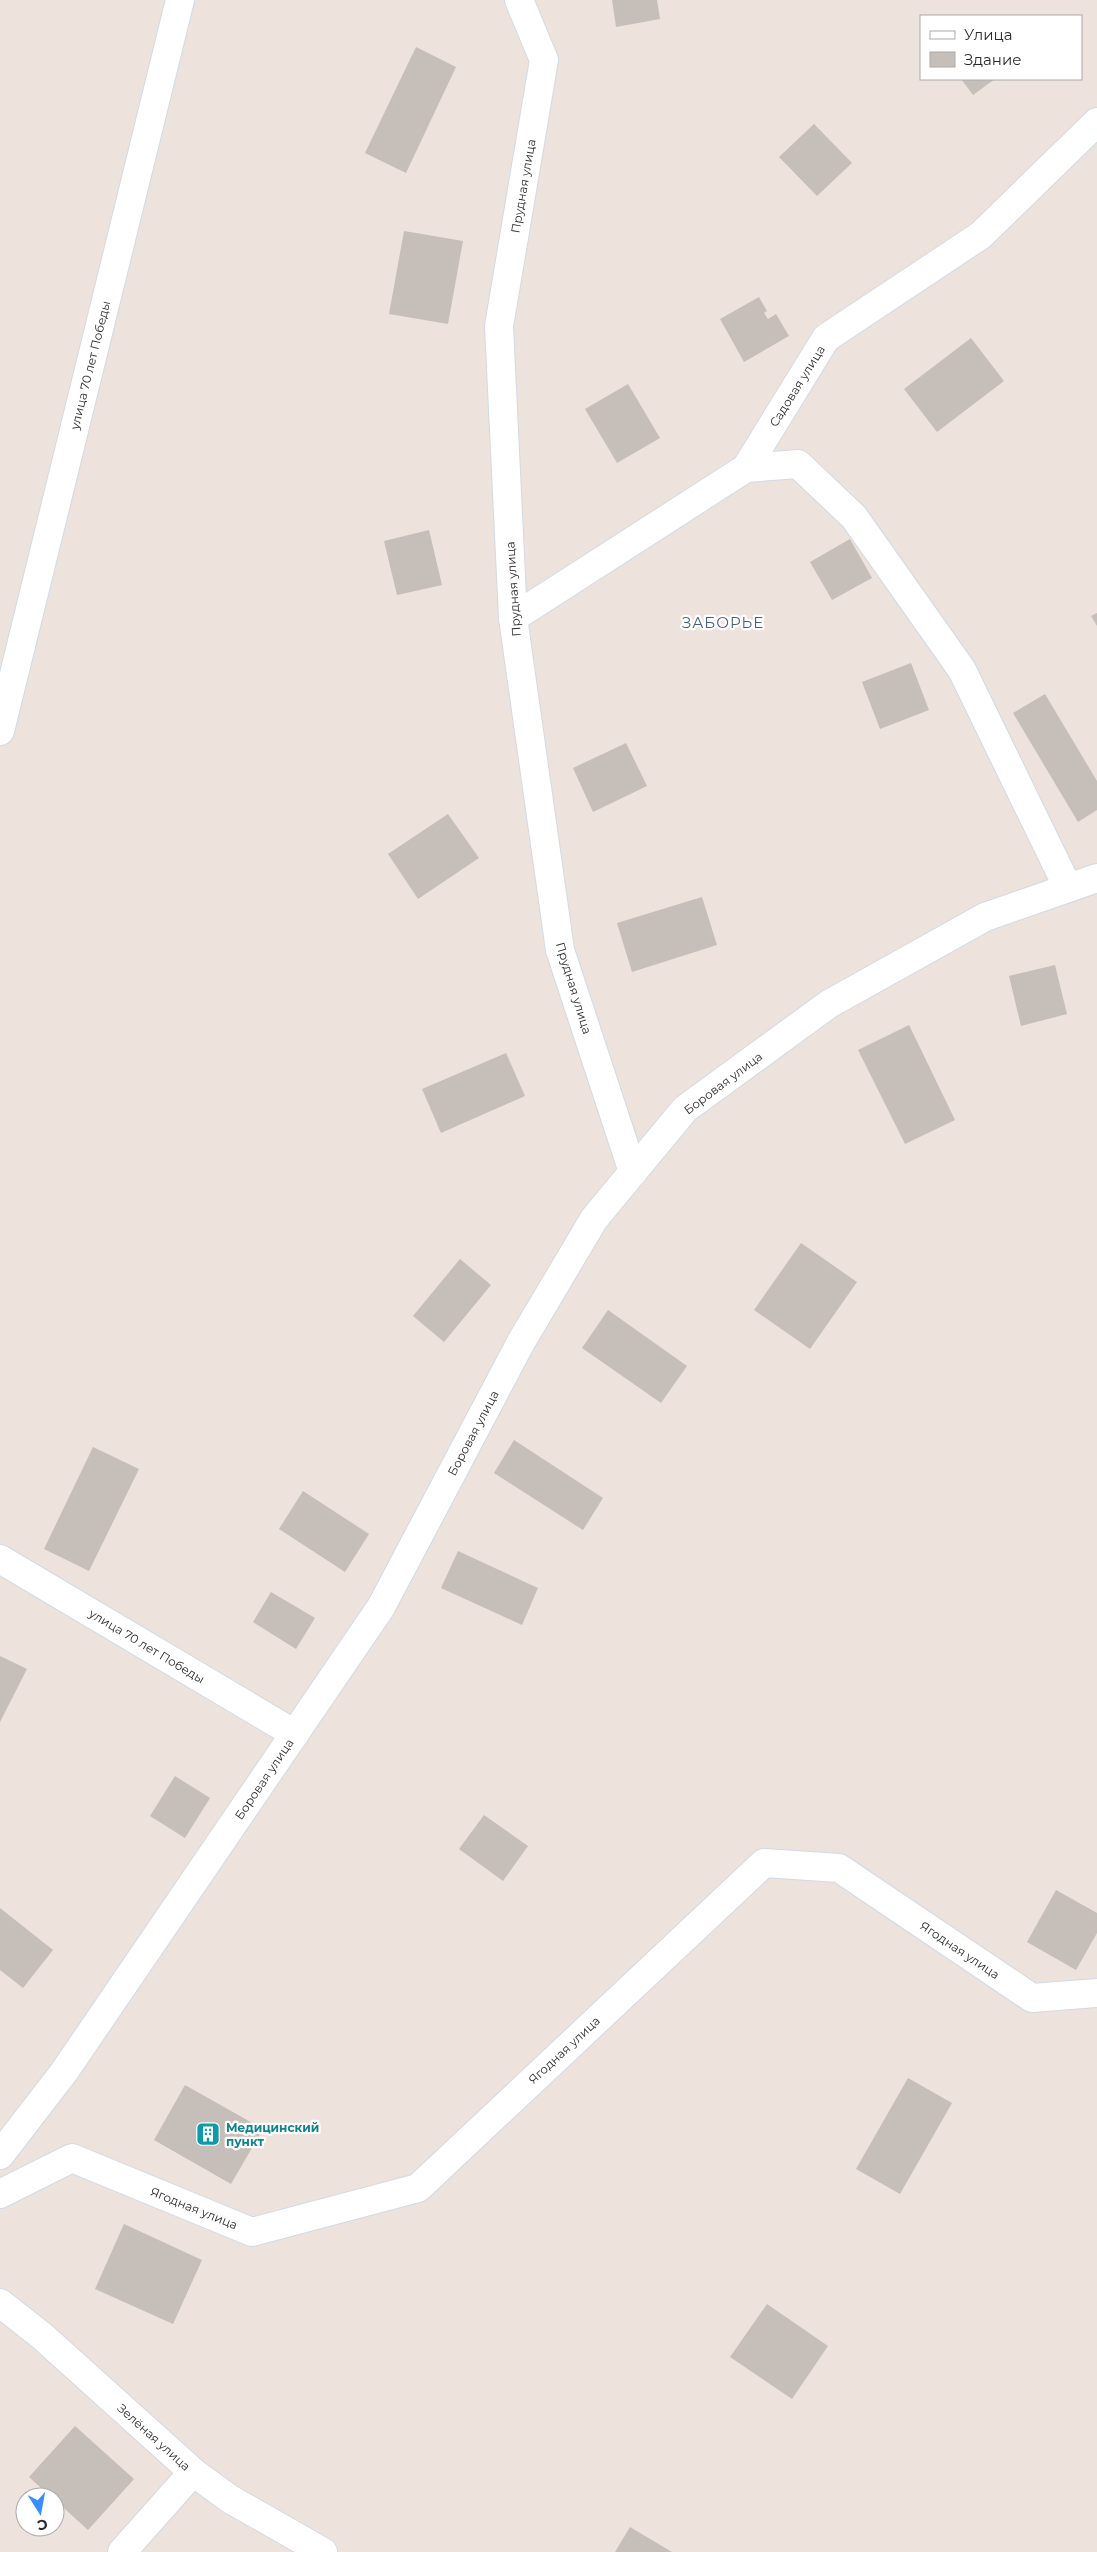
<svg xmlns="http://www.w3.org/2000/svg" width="1097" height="2552" font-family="Montserrat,sans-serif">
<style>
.building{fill:#c6beb8}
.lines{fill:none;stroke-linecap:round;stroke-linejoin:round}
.minor-casing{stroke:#d1dae5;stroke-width:30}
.secondary-casing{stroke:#d1dae5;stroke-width:30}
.minor{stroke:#fff;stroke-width:28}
.secondary{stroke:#fff;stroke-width:28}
.labels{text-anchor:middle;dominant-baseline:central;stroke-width:4.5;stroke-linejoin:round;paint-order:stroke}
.street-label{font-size:12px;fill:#2b2b2b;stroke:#fff}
.culture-label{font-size:12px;font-weight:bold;fill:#0d838f;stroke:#fff;text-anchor:start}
.quarter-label{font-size:15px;letter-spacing:1px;fill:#475f81;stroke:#fff}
</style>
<rect width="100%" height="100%" fill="#eee2dc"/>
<g class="building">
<path d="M612 0H657L660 19 616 27Z"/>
<path d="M416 47 456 67 406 173 365 153Z"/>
<path d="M961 79H995L973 95Z"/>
<path d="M814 124 852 163 817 196 779 157Z"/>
<path d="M404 231 463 241 448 324 389 314Z"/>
<path d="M759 297 767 311 764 313 768 319 776 314 789 336 744 362 720 319Z"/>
<path d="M971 338 1004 381 937 432 904 389Z"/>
<path d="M628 384 660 438 617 463 585 409Z"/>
<path d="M429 530 442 585 397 595 384 541Z"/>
<path d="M850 539 872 578 832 600 810 562Z"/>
<path d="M1097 613V626L1091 616Z"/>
<path d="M911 663 929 710 880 729 862 682Z"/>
<path d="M1045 694 1097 781V810L1078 822 1013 713Z"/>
<path d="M626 743 647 786 593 812 573 768Z"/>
<path d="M448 814 479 858 418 899 388 854Z"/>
<path d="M702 897 717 945 632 972 617 923Z"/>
<path d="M1055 965 1067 1014 1021 1026 1009 976Z"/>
<path d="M909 1025 955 1120 905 1144 858 1050Z"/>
<path d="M506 1053 525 1096 441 1133 422 1089Z"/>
<path d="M801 1243 857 1282 810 1349 754 1310Z"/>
<path d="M460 1259 491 1285 444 1342 413 1316Z"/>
<path d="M608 1310 687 1366 661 1403 582 1348Z"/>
<path d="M514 1440 603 1498 583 1530 494 1473Z"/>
<path d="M93 1447 139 1469 89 1571 44 1549Z"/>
<path d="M303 1491 369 1534 345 1572 279 1529Z"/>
<path d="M458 1551 538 1588 522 1625 441 1588Z"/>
<path d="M271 1592 315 1618 296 1649 253 1622Z"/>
<path d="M0 1656 27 1669 0 1722Z"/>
<path d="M175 1776 210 1798 185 1838 150 1816Z"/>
<path d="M484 1815 528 1846 503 1881 459 1849Z"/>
<path d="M1056 1890 1097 1913V1933L1076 1970 1027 1942Z"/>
<path d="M0 1908 53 1950 23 1988 0 1970Z"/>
<path d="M908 2078 952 2103 900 2194 856 2169Z"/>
<path d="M185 2085 263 2129 231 2184 154 2140Z"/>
<path d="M124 2224 202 2260 173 2324 95 2289Z"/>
<path d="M767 2304 828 2346 792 2399 730 2357Z"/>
<path d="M75 2426 134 2479 88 2530 55 2500V2497H51L29 2477Z"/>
<path d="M630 2527 672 2552H615Z"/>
</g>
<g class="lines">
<g class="minor-casing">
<g id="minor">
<path d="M519 0 544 60 499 326 513 618 560 950 633 1172"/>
<path d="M746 468 798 464 854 517 962 670 1068 888"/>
<path d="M513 618 746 468 826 338 981 235 1097 122"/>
<path d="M0 731 180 0"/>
<path d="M0 1559 295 1734"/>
<path d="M0 2194 72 2158 252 2232 418 2188 764 1863 839 1868 1032 1998 1097 1993"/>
<path d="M0 2303 42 2336 193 2472 230 2499 323 2552"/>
<path d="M122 2552 193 2472"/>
</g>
</g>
<g class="secondary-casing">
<path id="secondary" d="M0 2155 64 2072 381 1607 521 1342 594 1219 685 1109 829 1004 985 917 1097 878"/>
</g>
<use href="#minor" class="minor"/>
<use href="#secondary" class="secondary"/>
</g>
<defs>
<g id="building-square" transform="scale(1.25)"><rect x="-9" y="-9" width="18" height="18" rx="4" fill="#0f9aa8" stroke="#fff"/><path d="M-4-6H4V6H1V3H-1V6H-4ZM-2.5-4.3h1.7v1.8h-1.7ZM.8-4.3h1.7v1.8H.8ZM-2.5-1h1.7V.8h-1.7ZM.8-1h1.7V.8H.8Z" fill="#fff"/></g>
</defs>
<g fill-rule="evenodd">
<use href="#building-square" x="208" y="2134"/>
</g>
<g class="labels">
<g class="street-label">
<text transform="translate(523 186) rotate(-80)">Прудная улица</text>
<text transform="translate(90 365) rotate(-76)">улица 70 лет Победы</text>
<text transform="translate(797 386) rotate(-58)">Садовая улица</text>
<text transform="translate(513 589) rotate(-94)">Прудная улица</text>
<text transform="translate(574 988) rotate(73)">Прудная улица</text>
<text transform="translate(723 1083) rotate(-37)">Боровая улица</text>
<text transform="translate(473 1433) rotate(-62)">Боровая улица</text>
<text transform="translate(147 1646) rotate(31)">улица 70 лет Победы</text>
<text transform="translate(264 1779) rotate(-56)">Боровая улица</text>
<text transform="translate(960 1950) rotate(34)">Ягодная улица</text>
<text transform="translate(564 2050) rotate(-43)">Ягодная улица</text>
<text transform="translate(194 2208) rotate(22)">Ягодная улица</text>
<text transform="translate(154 2437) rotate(42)">Зелёная улица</text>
</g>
<g class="culture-label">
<text x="226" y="2127">Медицинский<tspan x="226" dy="14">пункт</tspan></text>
</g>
<g class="quarter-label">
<text x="723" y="622">ЗАБОРЬЕ</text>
</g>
</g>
<rect x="920" y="15" width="162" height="65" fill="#ffffff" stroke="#aaaaaa"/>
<rect x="930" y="31" width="25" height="8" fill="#ffffff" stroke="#aaaaaa"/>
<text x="964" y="40" font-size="15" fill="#2b2b2b">Улица</text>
<rect x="930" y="52" width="25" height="15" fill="#c6beb8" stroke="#aaaaaa"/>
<text x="964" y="65" font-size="15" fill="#2b2b2b">Здание</text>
<g transform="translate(40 2512) rotate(169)"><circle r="24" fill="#ffffff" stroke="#aaaaaa"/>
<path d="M0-4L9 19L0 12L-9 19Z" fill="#398eff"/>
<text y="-8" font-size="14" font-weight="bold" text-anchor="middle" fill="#2b2b2b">С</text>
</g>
</svg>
